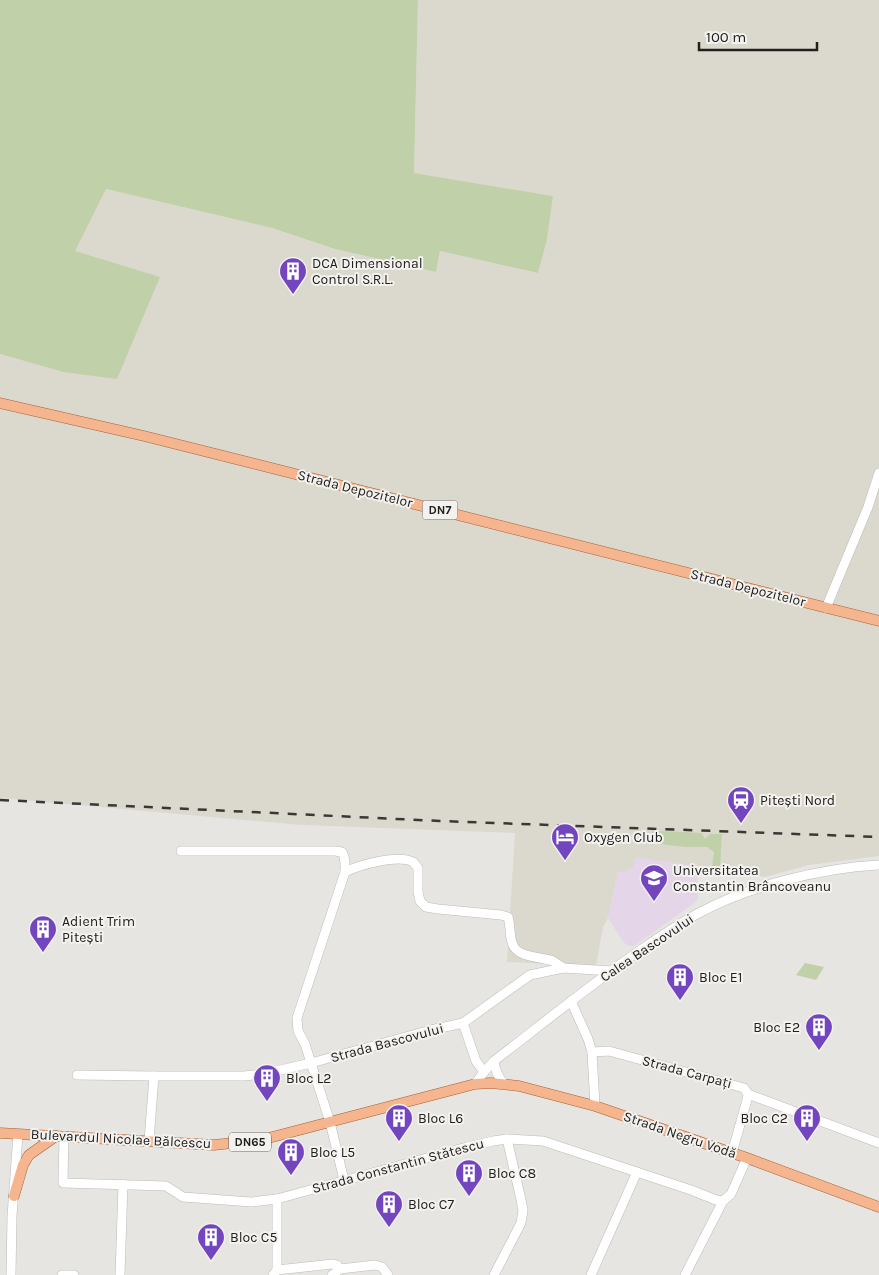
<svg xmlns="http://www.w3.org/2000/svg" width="879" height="1275" font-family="Karla,sans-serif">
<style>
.built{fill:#dbd9ce}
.education{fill:#e4d5e8}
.green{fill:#c0d0a8}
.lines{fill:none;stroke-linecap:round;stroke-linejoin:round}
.minor-casing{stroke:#bbbbb7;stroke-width:10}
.major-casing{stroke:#a66136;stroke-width:11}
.minor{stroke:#fff;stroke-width:9}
.major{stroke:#f5b58e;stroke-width:10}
.rail{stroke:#393837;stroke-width:2.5;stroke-dasharray:9 9;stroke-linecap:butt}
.labels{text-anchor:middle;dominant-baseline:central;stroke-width:4;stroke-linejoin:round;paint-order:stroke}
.shield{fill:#f3f2ee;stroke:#605f5d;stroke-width:1}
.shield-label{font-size:12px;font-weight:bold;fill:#21201f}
.poi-label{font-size:14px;fill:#21201f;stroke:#f3f2ee;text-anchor:start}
.street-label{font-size:14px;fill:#21201f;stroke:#f3f2ee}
</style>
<rect width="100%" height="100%" fill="#e6e5e1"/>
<path class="built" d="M418 0H879V856L809 865 765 877 635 858 634 866 625 872H618L608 918 603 927 596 966 507 962 515 833 301 825 0 798V354L63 372 74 251 106 189 272 228 335 249 436 272 440 251 538 273 553 196 414 173Z"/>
<path class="education" d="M635 857 697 866 698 897 697 900 694 903 637 944 634 946H630L627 945 622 940 608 918 618 872H625L634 866Z"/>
<g class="green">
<path d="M0 0H418L414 173 553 196 547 239 538 273 440 251 436 272 335 249 272 228 106 189 75 251 160 277 117 379 63 372 0 354Z"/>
<path d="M662 831 702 833 705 839 710 834H722L720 868 712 867 714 852 707 847H686L667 845 647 840 652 832Z"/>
<path d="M805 963 824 967 816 980 796 975Z"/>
</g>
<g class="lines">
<g class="minor-casing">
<g id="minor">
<path d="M826 608 868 507 879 473"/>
<path d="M181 851H335L342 852C346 858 345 865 345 872L297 1018 298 1031 305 1044 311 1063 330 1122 344 1180"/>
<path d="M345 872C359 865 398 854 413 862 414 863 418 868 418 868V892L420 901 426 907 438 909 501 915 508 917C511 926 509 937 513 945 518 958 543 957 553 961 556 963 560 966 563 968"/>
<path d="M571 1001 588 1039 592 1052 595 1106"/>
<path d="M463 1023 476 1061 484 1072"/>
<path d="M592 1052 609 1051 744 1088 748 1094 747 1100 732 1153"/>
<path d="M494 1061C495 1071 498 1077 504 1084"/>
<path d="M77 1075 154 1076H244L263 1074 311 1063 431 1030 463 1023 530 975 563 968 612 971"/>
<path d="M475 1084 484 1072 494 1061C542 1024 589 986 639 951 658 938 677 925 697 914 748 886 821 868 879 865"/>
<path d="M748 1094 879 1143"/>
<path d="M64 1136 63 1183 166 1186 183 1197 251 1202 277 1199 467 1147 493 1141 507 1139 543 1141 691 1190 716 1200 723 1201 731 1194 747 1158"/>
<path d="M149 1141 154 1076"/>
<path d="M277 1270 333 1264 337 1265 340 1269"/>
<path d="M11 1275 12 1216 18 1134"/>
<path d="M62 1275H74"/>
<path d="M120 1275 123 1184"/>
<path d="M273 1275 277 1270V1199"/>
<path d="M332 1275 340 1269 375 1265 382 1267 388 1275"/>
<path d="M494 1275 521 1223 523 1210 520 1195 507 1139"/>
<path d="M591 1275 637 1172"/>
<path d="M685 1275 723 1201"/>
</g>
</g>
<g class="major-casing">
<g id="major">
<path d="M0 403 144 436 879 621"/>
<path d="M0 1133 214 1145 261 1140 475 1084 491 1083 519 1086 595 1106 747 1158 879 1207"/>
<path d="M14 1196 23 1165 29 1155 56 1136"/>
</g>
</g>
<use href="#minor" class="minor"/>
<use href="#major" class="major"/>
<path class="rail" d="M0 800 440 821 879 837"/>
</g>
<defs>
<g id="building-pin" transform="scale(1.4375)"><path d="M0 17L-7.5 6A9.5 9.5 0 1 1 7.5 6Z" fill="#7346bf" stroke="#f3f2ee"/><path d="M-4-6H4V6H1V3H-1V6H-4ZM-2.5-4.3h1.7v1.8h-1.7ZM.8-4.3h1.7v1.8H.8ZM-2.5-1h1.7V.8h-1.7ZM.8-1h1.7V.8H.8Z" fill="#fff"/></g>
<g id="station-pin" transform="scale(1.4375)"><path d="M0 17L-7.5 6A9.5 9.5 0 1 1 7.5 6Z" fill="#7346bf" stroke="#f3f2ee"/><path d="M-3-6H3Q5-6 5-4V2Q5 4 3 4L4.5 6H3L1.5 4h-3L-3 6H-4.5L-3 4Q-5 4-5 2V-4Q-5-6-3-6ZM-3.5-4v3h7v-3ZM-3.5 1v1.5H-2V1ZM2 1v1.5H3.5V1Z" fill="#fff"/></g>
<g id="hotel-pin" transform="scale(1.4375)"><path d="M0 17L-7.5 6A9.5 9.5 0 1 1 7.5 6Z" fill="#7346bf" stroke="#f3f2ee"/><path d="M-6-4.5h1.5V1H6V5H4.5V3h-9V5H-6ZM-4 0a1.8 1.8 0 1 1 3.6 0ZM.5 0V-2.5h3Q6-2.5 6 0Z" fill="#fff"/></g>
<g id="university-pin" transform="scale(1.4375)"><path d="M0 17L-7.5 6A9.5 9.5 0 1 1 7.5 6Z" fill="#7346bf" stroke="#f3f2ee"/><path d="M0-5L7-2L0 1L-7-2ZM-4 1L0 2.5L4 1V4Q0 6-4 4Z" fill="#fff"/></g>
</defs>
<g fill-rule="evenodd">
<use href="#building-pin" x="293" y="271"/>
<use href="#station-pin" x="741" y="800"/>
<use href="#hotel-pin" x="565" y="837"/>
<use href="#university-pin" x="654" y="878"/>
<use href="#building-pin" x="43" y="929"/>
<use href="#building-pin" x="680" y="977"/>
<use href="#building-pin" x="819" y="1027"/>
<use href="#building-pin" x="267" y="1078"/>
<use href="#building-pin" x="399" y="1118"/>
<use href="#building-pin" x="807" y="1118"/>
<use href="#building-pin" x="291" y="1152"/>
<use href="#building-pin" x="469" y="1173"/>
<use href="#building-pin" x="389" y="1204"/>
<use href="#building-pin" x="211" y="1237"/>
</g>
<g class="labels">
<g class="shield">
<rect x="422.5" y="500.5" width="35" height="19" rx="4"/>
<rect x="229" y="1132.5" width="42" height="19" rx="4"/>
</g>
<g class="shield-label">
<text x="440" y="510">DN7</text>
<text x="250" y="1142">DN65</text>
</g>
<g class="poi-label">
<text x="312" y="263">DCA Dimensional<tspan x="312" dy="16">Control S.R.L.</tspan></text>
<text x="760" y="800">Pitești Nord</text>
<text x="584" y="837">Oxygen Club</text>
<text x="673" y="870">Universitatea<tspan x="673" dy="16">Constantin Brâncoveanu</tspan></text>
<text x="62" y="921">Adient Trim<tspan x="62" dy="16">Pitești</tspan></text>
<text x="699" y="977">Bloc E1</text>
<text x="800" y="1027" text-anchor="end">Bloc E2</text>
<text x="286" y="1078">Bloc L2</text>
<text x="418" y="1118">Bloc L6</text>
<text x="788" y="1118" text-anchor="end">Bloc C2</text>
<text x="310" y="1152">Bloc L5</text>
<text x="488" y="1173">Bloc C8</text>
<text x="408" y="1204">Bloc C7</text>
<text x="230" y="1237">Bloc C5</text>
</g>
<g class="street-label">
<text transform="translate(355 489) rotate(14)">Strada Depozitelor</text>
<text transform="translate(748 588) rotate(14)">Strada Depozitelor</text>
<text transform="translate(647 948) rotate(-34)">Calea Bascovului</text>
<text transform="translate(387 1043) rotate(-15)">Strada Bascovului</text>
<text transform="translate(687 1072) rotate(15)">Strada Carpați</text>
<text transform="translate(680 1135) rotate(19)">Strada Negru Vodă</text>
<text transform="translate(121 1139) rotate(3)">Bulevardul Nicolae Bălcescu</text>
<text transform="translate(398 1166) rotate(-15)">Strada Constantin Stătescu</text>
</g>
</g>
<path d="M699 42v8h118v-8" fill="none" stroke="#21201f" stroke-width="2.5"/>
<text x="706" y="42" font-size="15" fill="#21201f" stroke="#f3f2ee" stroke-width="4" paint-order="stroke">100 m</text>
</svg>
